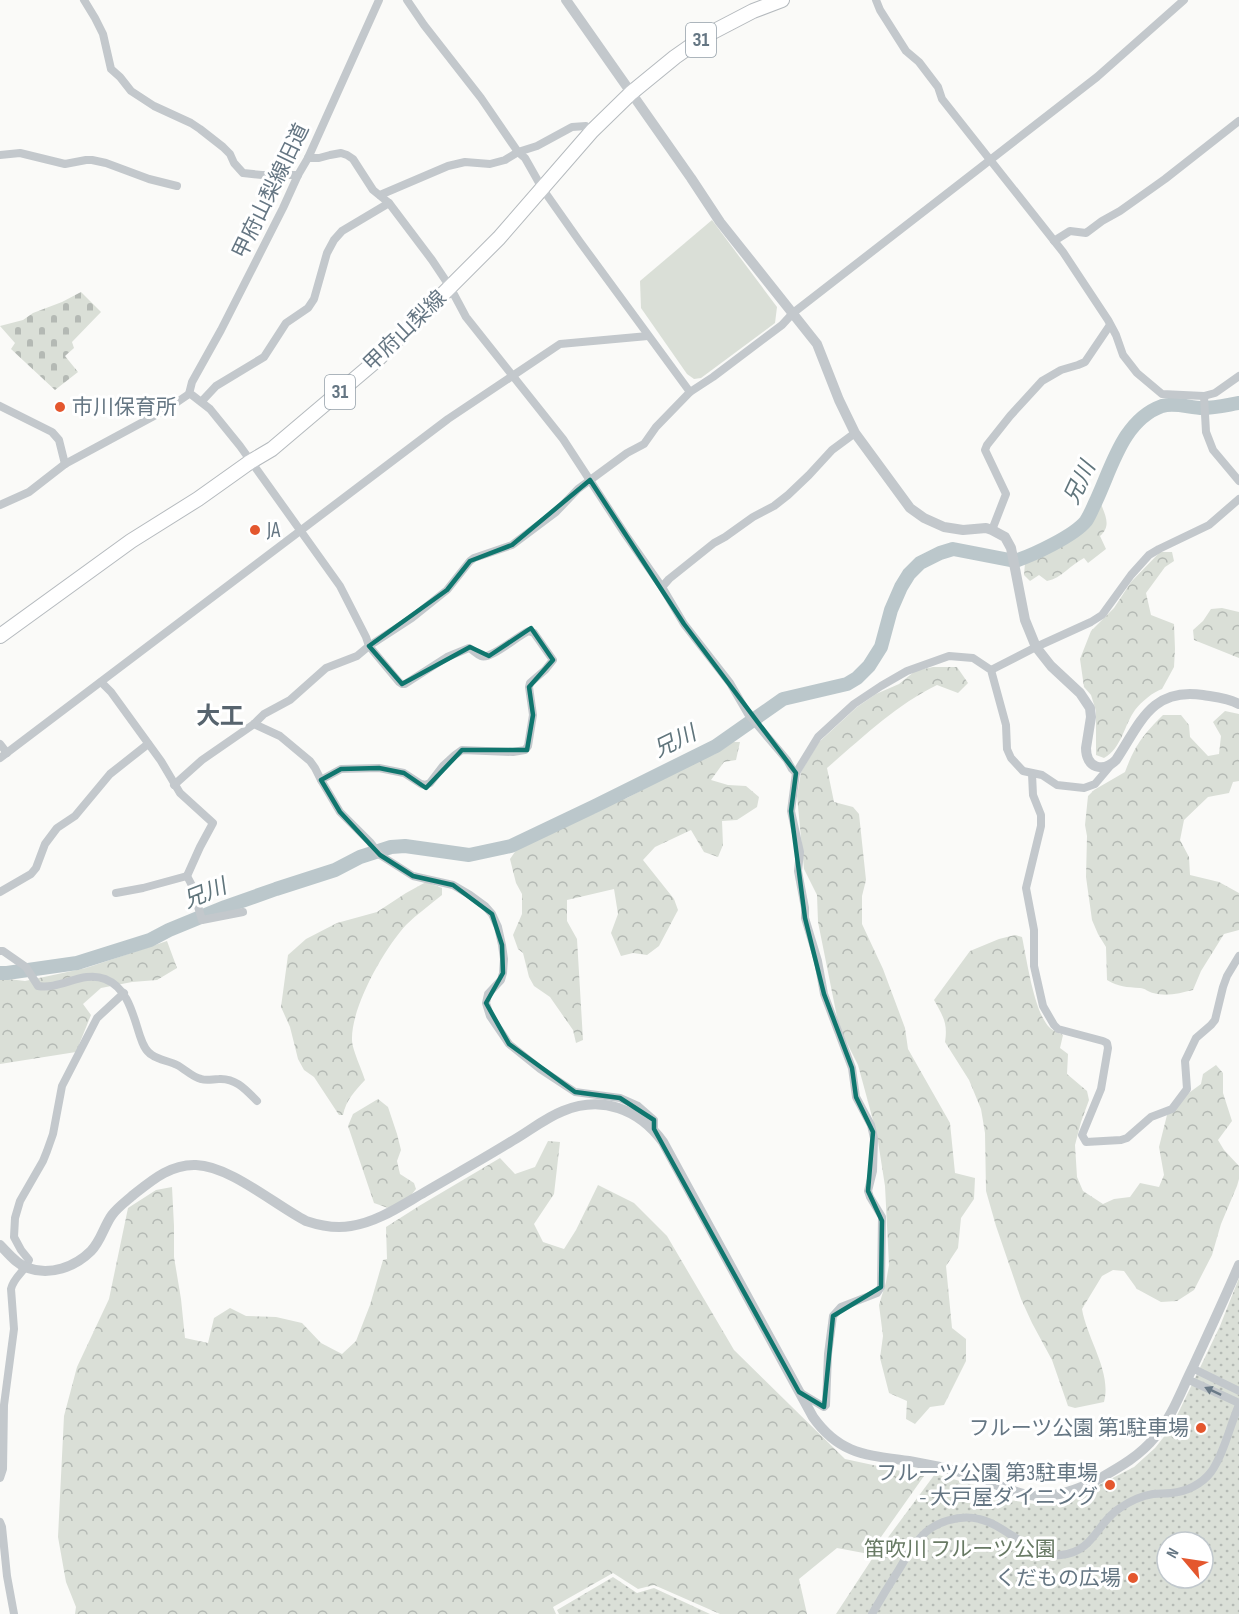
<svg xmlns="http://www.w3.org/2000/svg" width="1239" height="1614" font-family="'Sofia Sans Condensed','Noto Sans JP',sans-serif">
<style>
.green{fill:#dadfd7}
.forest{fill:url(#forest-crowns)}
.cemetery{fill:url(#cemetery-stones)}
.park{fill:url(#park-dots);fill-rule:evenodd}
.lines{fill:none;stroke-linecap:round;stroke-linejoin:round}
.river{stroke:#bbc7cb;stroke-width:14}
.primary-casing{stroke:#b5babe;stroke-width:16}
.minor{stroke:#c3c8cc;stroke-width:8}
.tertiary{stroke:#c3c8cc;stroke-width:10}
.primary{stroke:#fff;stroke-width:14}
.oneway{fill:#6a7a87}
.marked{fill:none;stroke:#0f766e;stroke-width:4.5;stroke-linejoin:round}
.poi-dot{fill:#e4572e;stroke:#fff;stroke-width:2}
.labels{text-anchor:middle;dominant-baseline:central;stroke-width:6;stroke-linejoin:round;paint-order:stroke}
.shield{fill:#fff;stroke:#939fa8;stroke-width:1.5}
.shield-label{font-size:20px;font-weight:bold;fill:#657683}
.street-label{font-size:21px;fill:#657683;stroke:#fff}
.poi-label{font-size:21px;fill:#657683;stroke:#fff;text-anchor:end}
.park-label{font-size:21px;fill:#687a64;stroke:#fff}
.water-label{font-size:22px;font-style:italic;fill:#60757c;stroke:#fff}
.quarter-label{font-size:24px;font-weight:bold;fill:#57646e;stroke:#fff}
</style>
<defs>
<pattern id="forest-crowns" width="20" height="18" patternUnits="userSpaceOnUse" patternTransform="scale(1.5)"><rect width="20" height="18" fill="#dadfd7"/><path d="M2 6a3 3 0 1 1 6 0M12 15a3 3 0 1 1 6 0" fill="none" stroke="#b4b9b4"/></pattern>
<pattern id="cemetery-stones" width="16" height="16" patternUnits="userSpaceOnUse" patternTransform="scale(1.5)"><rect width="16" height="16" fill="#dadfd7"/><path d="M2 7V4a2 2 0 0 1 4 0v3zM10 15v-3a2 2 0 0 1 4 0v3z" fill="#b4b9b4"/></pattern>
<pattern id="park-dots" width="8" height="8" patternUnits="userSpaceOnUse" patternTransform="scale(1.5)"><rect width="8" height="8" fill="#dadfd7"/><path d="M2 2h.1M6 6h.1" fill="none" stroke="#b4b9b4" stroke-width="1.8" stroke-linecap="round"/></pattern>
</defs>
<rect width="100%" height="100%" fill="#fafaf8"/>
<path class="green" d="M712 220 777 307 775 323 701 378 694 379 687 374 641 308 640 281Z"/>
<g class="forest">
<path d="M1101 504C1106 517 1111 526 1100 536L1106 549 1088 563 1084 558C1070 565 1062 578 1047 581L1039 575 1030 581 1024 575 1025 563 1076 536 1091 523 1096 507Z"/>
<path d="M1160 552H1172L1174 561 1165 567 1146 593 1151 615 1174 624 1175 649 1174 667 1162 689C1153 692 1141 702 1135 710 1124 725 1122 748 1104 758L1096 755V711L1091 695 1084 687 1080 659 1091 631 1114 608 1131 582Z"/>
<path d="M1222 608 1239 612V658L1194 640 1193 630 1203 621 1211 609Z"/>
<path d="M933 667H957L968 683 958 693 937 685C896 705 862 738 827 768L834 802 853 807 859 814 866 880 862 896V924L883 969 905 1028 908 1049 950 1123 955 1173 975 1178 974 1199 961 1218 958 1248 946 1266 952 1328 966 1339V1361L944 1405 930 1407 915 1424 906 1419 907 1401 889 1393 880 1358 883 1336 879 1305 886 1282 889 1265 885 1186 877 1135 858 1065 839 1027 818 922 817 895 804 869 797 796 801 772 819 742 857 707 876 694 899 684 915 671Z"/>
<path d="M1225 711 1239 714V781L1233 782 1229 793 1208 797 1184 820 1180 840 1189 857 1190 875 1219 882 1239 893V930L1224 934 1201 971 1193 990C1180 993 1167 997 1153 993 1148 992 1145 988 1140 988 1127 987 1118 987 1107 980L1106 947 1098 934 1092 920 1086 877 1087 836 1085 825 1088 796 1094 790 1125 772C1135 745 1143 735 1163 715H1181L1189 725 1190 737 1208 756 1219 754 1221 736 1213 722Z"/>
<path d="M733 742H740L736 760 724 762 711 780 728 785 746 786 759 797 757 807 737 820 722 821 723 845 718 857 704 852 691 830 655 847 643 860 674 899 678 910 659 946 647 955 633 953 621 956 611 933 618 914 614 889 567 900V921L577 939 583 1040 576 1043 573 1030 550 997 534 986 529 977 523 953 518 949 513 935 522 914V894L516 883 510 859 519 846 562 824 596 813 614 802 627 798 690 764 715 754Z"/>
<path d="M426 882 442 888V895C430 905 417 914 406 925 384 949 351 1007 352 1040 352 1049 362 1070 365 1080 355 1091 346 1100 343 1115H339L314 1077 304 1070 298 1059 290 1027 281 1007 288 955 306 939 337 923 377 912 406 893Z"/>
<path d="M1015 935 1022 937C1027 960 1034 1013 1050 1028 1053 1031 1059 1033 1063 1035L1060 1048 1068 1054 1067 1074 1087 1091 1089 1100 1081 1122 1075 1145 1077 1177 1083 1191 1103 1204 1114 1199 1130 1197 1140 1183 1159 1187 1164 1175 1159 1147 1167 1115 1176 1109 1186 1095 1201 1084 1203 1074 1216 1065 1223 1073V1093L1232 1121 1218 1140 1224 1150 1239 1166V1179L1237 1186 1221 1224 1212 1255 1194 1290 1177 1301 1161 1302 1137 1289 1124 1271 1113 1270 1102 1276 1082 1309C1087 1339 1112 1372 1104 1402L1075 1408 1068 1406 1052 1360 1032 1323 1021 1299 996 1226 986 1191 985 1133 981 1109 969 1080 945 1042C948 1023 943 1016 934 1000L970 951 999 939Z"/>
<path d="M167 941 177 968 157 980 132 982 101 988 83 1004 91 1015 76 1052 0 1064V978L25 981 86 968Z"/>
<path d="M378 1099 388 1107 397 1134 401 1150 397 1161 400 1174 414 1183 416 1189 408 1199 388 1208 374 1203 348 1126 353 1114Z"/>
<path d="M548 1141 560 1142 554 1194 534 1224 543 1242 564 1249 576 1230 598 1185 634 1203 667 1236 734 1350 845 1459 924 1476 869 1554 837 1548 799 1579 807 1614H720L654 1585 638 1589 613 1573 553 1607 556 1614H75L76 1607 66 1582 58 1537 64 1416 77 1367 109 1299 128 1208 156 1190 172 1187 174 1226V1257L181 1299 185 1338 208 1343 214 1318 230 1308 246 1316 276 1317 302 1323 321 1343 342 1354 356 1341 370 1305 383 1260 387 1259 386 1227 419 1206 500 1158 515 1174 535 1167Z"/>
</g>
<path class="cemetery" d="M81 292 101 312 72 342 74 348 65 356 78 372 55 390 11 349 15 343 0 326 23 320 33 313 62 302Z"/>
<g class="park">
<path d="M1239 1278V1614H836L872 1559 935 1474 985 1488 1010 1500 1034 1504 1064 1503 1134 1467 1155 1448 1171 1428 1220 1326ZM1167 1542H1203V1578H1167Z"/>
<path d="M613 1577 637 1593 654 1588 710 1614H559L557 1610Z"/>
</g>
<g class="lines">
<path class="river" d="M0 973H7L77 963 150 940 169 930 225 907 276 889 335 870 360 857 391 847 405 846 469 855 511 846 595 806 716 746 783 699 847 684 857 678 869 666 881 647 891 610 901 587 909 574 920 563 940 553 953 549 1015 561C1033 555 1074 536 1086 521 1090 515 1093 507 1096 501 1112 467 1123 420 1162 406 1175 402 1190 408 1203 408 1215 408 1227 405 1239 403"/>
<g class="primary-casing">
<path id="primary" d="M0 636 131 541 198 499 250 462 272 449 377 360 499 238 592 131 631 93 675 57 705 36 753 11 782 0"/>
</g>
<g class="minor">
<path d="M84 0 95 18 103 34 111 69 120 77 131 91 154 106 191 123 200 129 223 147 230 154 234 163 243 173 262 175H298"/>
<path d="M407 0 424 25 481 98 518 152 525 158 542 188 580 242 690 392 713 377 782 325 793 313 1097 77 1184 0"/>
<path d="M876 0 880 10 906 51 919 62 938 87 942 99 1063 252 1108 320 1116 335 1123 355 1137 373 1162 394 1204 396 1215 393 1239 376"/>
<path d="M0 155 20 153 65 164 86 160H92L106 163 149 179 177 186"/>
<path d="M308 158H319L330 155 341 153 347 155 353 159 373 190 389 203 432 260 450 287 466 317 563 439 625 534 662 587 684 624 730 683 748 714 787 760 792 769 796 773"/>
<path d="M380 195 448 166 465 162 490 164 505 160 518 152 537 146 572 127 586 126 592 131"/>
<path d="M1054 241 1070 231 1086 233 1102 221 1120 211 1165 179 1239 121"/>
<path d="M189 394 192 382 221 330 283 208 298 175 308 158 379 0"/>
<path d="M1204 396 1206 432 1213 450 1239 481"/>
<path d="M202 401 216 386 264 357 286 323 308 308 314 299 327 253 334 240 342 231 389 203"/>
<path d="M0 406 52 432 59 440 65 464"/>
<path d="M0 505 29 492 65 464 167 409 189 394 192 395 210 409 240 446 340 586 366 637 369 646 399 682 402 684H405L447 657 469 648C473 650 476 654 481 656 491 660 518 635 529 631L534 633 553 660 545 670 530 683 529 687 533 715 528 746 525 750 513 752 462 750 455 755 443 766 430 783 425 785 421 784 404 773 379 768 341 769 321 780"/>
<path d="M992 530 1006 494 985 450 987 445 1010 416 1042 381 1061 370 1078 365 1085 362 1110 325"/>
<path d="M662 587 669 579 714 543 725 537 753 517 774 506 788 495 809 475 832 450 855 433"/>
<path d="M991 670 1036 647 1091 622 1102 615 1131 575 1149 555 1159 549 1209 525 1239 499"/>
<path d="M101 682 111 692 161 761 180 793 213 823 200 847 187 876"/>
<path d="M254 724 280 736 310 761 315 768 321 780 340 812 370 842 380 855 413 876 453 885 470 895 485 906 492 914 498 927 502 945 504 959 503 973 501 980 488 994 486 1003 490 1016 509 1044 540 1069 575 1092 620 1098 638 1106 654 1120V1129"/>
<path d="M0 744 7 753"/>
<path d="M0 758 448 419 560 344 648 336"/>
<path d="M1032 774 1033 795 1041 815V826L1026 888 1034 930V966L1043 1006 1054 1025 1058 1029 1103 1041 1107 1043 1108 1048 1101 1089 1082 1135 1086 1142 1121 1140 1127 1138 1151 1117 1172 1109 1187 1089 1185 1061 1196 1038 1211 1025 1215 1020 1223 987 1227 976 1239 956"/>
<path d="M174 785 202 760 254 724 264 714 290 700 326 668 357 656 369 646 412 618 447 590 470 561 474 558 512 545 556 512 578 489 627 453 644 444 656 427 690 392"/>
<path d="M187 876 197 895V903L202 920 243 912"/>
<path d="M0 892 31 874 36 868 45 844 57 828 75 816 110 774 148 744"/>
<path d="M116 893 143 888 187 876"/>
<path d="M0 951H3L26 967 38 986C60 990 83 970 105 979 128 988 133 1015 140 1036 142 1042 145 1051 152 1055 159 1060 169 1061 177 1065 185 1069 192 1077 201 1079 207 1081 213 1079 219 1079 236 1078 246 1090 257 1101"/>
<path d="M1192 1368 1239 1391"/>
<path d="M1187 1379 1239 1403"/>
<path d="M799 1392 824 1407 826 1405 828 1354 833 1316 841 1307 877 1293 881 1287 882 1217 870 1197 868 1191 873 1171 874 1138 871 1125 856 1097 852 1068 824 994 818 961 805 918V908L798 871 800 852 791 811 796 773 818 737 854 704 881 686 907 671 949 656 973 658 991 670 1006 725 1007 749 1011 758 1023 771 1042 775 1057 785 1084 788 1095 784 1111 765"/>
<path d="M0 1478 3 1469 4 1405 14 1329 11 1289C14 1276 25 1272 29 1260L21 1250 14 1237 15 1218 20 1201 43 1161 47 1151 53 1134 62 1086 97 1018 124 993"/>
<path d="M0 1522 2 1527 7 1576 14 1614"/>
<path d="M872 1614C880 1600 889 1585 898 1571 905 1560 911 1547 921 1537 934 1522 960 1514 979 1519 989 1521 999 1527 1008 1533 1025 1543 1040 1557 1061 1555 1094 1552 1097 1522 1120 1508 1130 1501 1141 1496 1153 1494 1159 1493 1165 1494 1171 1493 1186 1492 1202 1484 1211 1472 1224 1454 1230 1425 1239 1405"/>
</g>
<g class="tertiary">
<path d="M566 0 691 178 720 222 817 344 839 400 855 433 910 508 924 518 944 527 963 530 986 528 992 530 1005 537 1011 548 1025 620 1036 647 1051 666 1080 693 1090 708 1091 717 1086 748C1086 768 1103 773 1116 760 1140 724 1151 687 1203 695 1215 697 1228 698 1239 704"/>
<path d="M0 1245C8 1253 17 1265 28 1268 50 1276 75 1267 91 1251 101 1241 104 1226 112 1215 117 1208 125 1202 132 1196 151 1181 170 1164 196 1165 230 1166 275 1205 306 1221 321 1226 335 1229 351 1226 378 1222 402 1205 425 1192 454 1175 483 1159 512 1141 528 1132 545 1118 563 1111 602 1095 639 1109 663 1142L813 1417C840 1455 867 1455 909 1461 919 1463 930 1465 940 1467 953 1470 967 1474 980 1478 999 1485 1019 1496 1041 1496 1061 1496 1079 1489 1097 1480 1118 1468 1140 1456 1155 1437 1172 1417 1181 1391 1192 1369 1208 1334 1224 1300 1239 1265"/>
</g>
<use href="#primary" class="primary"/>
</g>
<defs><path id="oneway-solid" d="M-6-.8H1V-3.2L6.5 0L1 3.2V.8H-6Z" transform="scale(1.5)"/></defs>
<use class="oneway" href="#oneway-solid" transform="translate(1213 1391) rotate(-155)"/>
<path class="marked" d="M590 480 684 624 796 773 791 811 805 918 824 994 852 1068 856 1097 873 1132 868 1191 882 1221 881 1287 833 1316 824 1407 799 1392 654 1129V1120L620 1098 575 1092 509 1044 486 1003 503 973 502 945 492 914 453 885 413 876 380 855 340 812 321 780 341 769 379 768 404 773 426 788 462 750H527L533 715 529 687 553 660 531 628 489 656 470 647 402 684 369 646 447 590 470 561 512 545Z"/>
<g class="poi-dot">
<circle cx="60" cy="407" r="6"/>
<circle cx="255" cy="530" r="6"/>
<circle cx="1201" cy="1428" r="6"/>
<circle cx="1110" cy="1485" r="6"/>
<circle cx="1133" cy="1578" r="6"/>
</g>
<g class="labels">
<g class="shield">
<rect x="686" y="23" width="30" height="34" rx="4.5"/>
<rect x="325" y="375" width="30" height="34" rx="4.5"/>
</g>
<g class="shield-label">
<text x="701" y="40">31</text>
<text x="340" y="392">31</text>
</g>
<g class="street-label">
<text transform="translate(271 191) rotate(-64)">甲府山梨線旧道</text>
<text transform="translate(405 331) rotate(-44)">甲府山梨線</text>
</g>
<g class="poi-label">
<text x="72" y="407" text-anchor="start">市川保育所</text>
<text x="267" y="530" text-anchor="start">JA</text>
<text x="1189" y="1428">フルーツ公園 第1駐車場</text>
<text x="1098" y="1473">フルーツ公園 第3駐車場<tspan x="1098" dy="24">- 大戸屋ダイニング</tspan></text>
<text x="1121" y="1578">くだもの広場</text>
</g>
<g class="park-label">
<text x="960" y="1549">笛吹川 フルーツ公園</text>
</g>
<g class="water-label">
<text transform="translate(1080 483) rotate(-65)">兄川</text>
<text transform="translate(675 742) rotate(-26)">兄川</text>
<text transform="translate(205 894) rotate(-22)">兄川</text>
</g>
<g class="quarter-label">
<text x="220" y="716">大工</text>
</g>
</g>
<g transform="translate(1185 1560) rotate(299)"><circle r="28" fill="#ffffff" stroke="#c1c8cd" stroke-width="1.5"/>
<path d="M0-4.5L10 22L0 15L-10 22Z" fill="#e4572e"/>
<text y="-9" font-size="16" font-weight="bold" text-anchor="middle" fill="#657683">N</text>
</g>
</svg>
